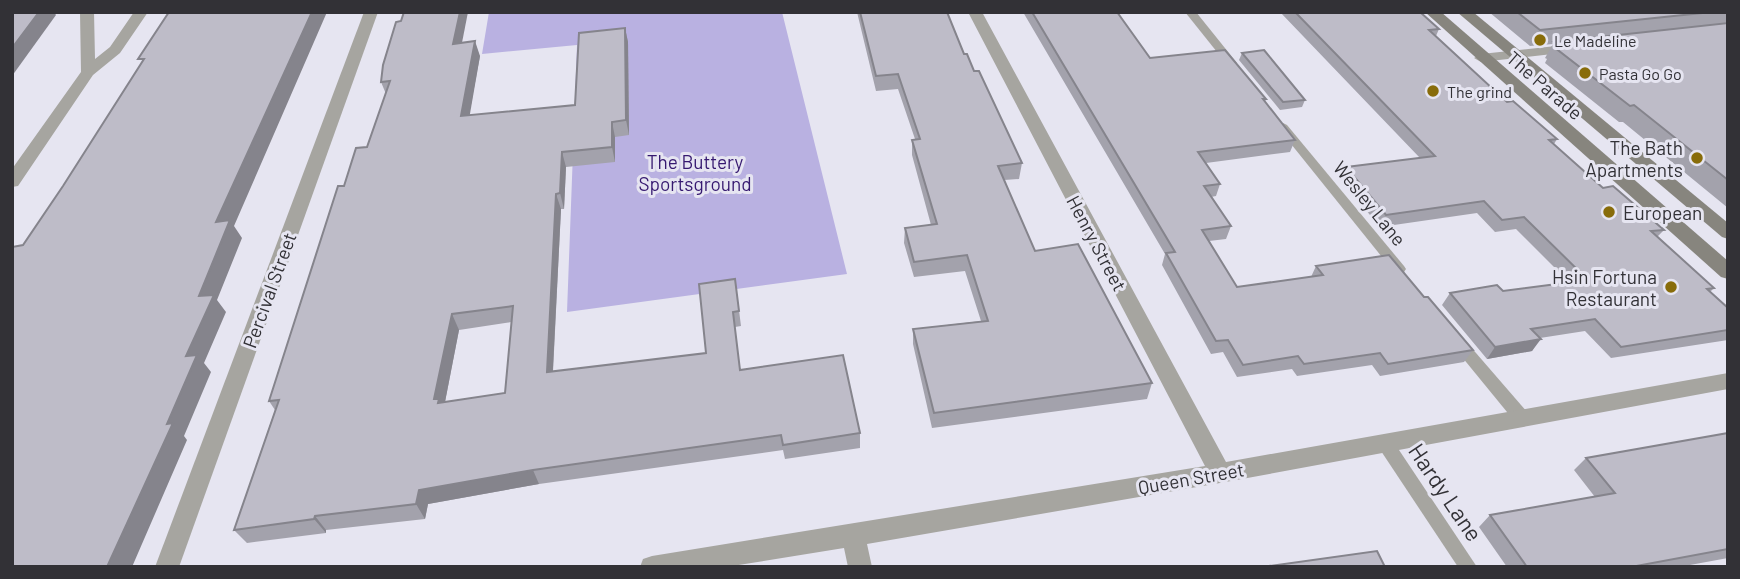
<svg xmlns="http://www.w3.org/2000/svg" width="1740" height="579" font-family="Barlow,sans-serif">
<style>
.green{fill:#b9b1e1}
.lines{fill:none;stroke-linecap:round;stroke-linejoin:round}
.service{fill:#a6a5a0;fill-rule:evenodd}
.minor{fill:#a6a5a0;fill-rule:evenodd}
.secondary{fill:#87857e;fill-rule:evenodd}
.wall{fill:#a3a2ac;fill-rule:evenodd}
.shaded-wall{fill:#85848c}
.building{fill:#bebcc8;stroke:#85848c;stroke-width:2;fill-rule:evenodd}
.poi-dot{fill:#886c0a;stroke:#e6e5f1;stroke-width:2.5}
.labels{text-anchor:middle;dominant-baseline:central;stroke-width:6;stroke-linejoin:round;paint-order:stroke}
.far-poi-label{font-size:16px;fill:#323136;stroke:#e6e5f1;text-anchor:start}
.street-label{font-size:19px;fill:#323136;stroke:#e6e5f1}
.poi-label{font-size:19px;fill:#323136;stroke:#e6e5f1;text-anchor:end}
.park-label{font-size:19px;fill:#361970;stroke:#e6e5f1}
.near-street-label{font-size:23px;fill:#323136;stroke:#e6e5f1}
</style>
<rect width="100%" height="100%" fill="#e6e5f1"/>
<path class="green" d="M489 12H782L847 274 567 312 577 45 482 54Z"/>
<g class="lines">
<g class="service">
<path d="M1185 12H1196L1237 63V67H1229Z"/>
<path d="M1283 123 1287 125 1404 266 1406 269 1404 272H1394L1279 129V125Z"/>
<path d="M1458 336 1463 338 1528 413 1530 418 1528 423 1522 424 1516 423 1453 346 1451 342 1453 338Z"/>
<path d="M1385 436 1391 438 1477 567H1458L1379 448 1377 443 1379 438Z"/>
</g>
<g class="minor">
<path d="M80 12H94L95 59 110 47 134 12H148L120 53 93 75 18 186 12 187V169L81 72Z"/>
<path d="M364 12H378L179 567H155Z"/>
<path d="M968 12H982L1226 462 1728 373V389L1220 483 867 544 872 567H848L844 548 726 567H640L643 559 652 556 1205 466Z"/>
<path d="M1574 44 1579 45 1581 48 1579 51 1481 62 1474 58 1481 54Z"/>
</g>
<g class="secondary">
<path d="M1425 12H1441L1728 261V279L1721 277Z"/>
<path d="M1457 12H1473L1728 223V239L1722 237Z"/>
</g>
</g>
<g class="wall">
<path d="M857 12H947L964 54 1022 163 1019 179 1004 180 1035 251 1152 383 1147 399 932 428 913 344V329L981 321 965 271 914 277 904 243 905 228 931 225 912 155V140L915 139 898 89 876 91Z"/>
<path d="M1023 12H1117L1150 58 1266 99 1265 102 1295 140 1290 152 1206 163 1220 184 1216 196 1211 197 1231 226 1226 239 1209 241 1237 287 1311 277 1316 266 1424 297 1473 350 1464 362 1380 376 1372 365 1297 376 1292 369 1237 377 1223 352 1211 354 1162 265 1165 254Z"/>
<path d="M1280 12H1420L1439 29 1436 36 1507 102 1557 139 1554 144 1603 188 1664 230 1657 237 1714 288 1710 292 1728 308V340L1611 358 1585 331 1540 338 1532 351 1487 359 1442 305 1450 293 1503 291 1569 282 1516 229 1495 232 1477 213 1380 227 1340 179 1346 167 1420 158Z"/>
<path d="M1489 12H1728V208L1623 122H1619L1545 63 1547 59 1545 58 1553 44 1530 46Z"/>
<path d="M625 28 628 42 629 135 615 137V162L566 167 564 209H561L553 372 706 353 735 279 741 326 735 327 740 370 860 433V448L785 459 783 450 539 484 428 504 425 519 326 530V533L247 543 234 530 275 410 269 401 344 186 367 147 386 94 381 82 462 43 480 56 469 115 575 105ZM512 322 505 393 445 402 459 330Z"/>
<path d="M1242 53 1305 100 1302 107 1280 110 1239 60Z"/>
<path d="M1728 433V558L1679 567H1507L1479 527 1490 515 1595 497 1574 470 1586 458Z"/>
</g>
<g class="shaded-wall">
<path d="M39 12H54L56 15 12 76V48Z"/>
<path d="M312 12H327L234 226 242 238 217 300 226 312 204 363 211 372 184 436 187 440 132 567H107L167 424 186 356 216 222Z"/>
<path d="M460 12H468L459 58 453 44Z"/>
<path d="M625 28 628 42 629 135 626 120Z"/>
<path d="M475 41 480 56 467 131 461 116Z"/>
<path d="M612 122 615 137V162L612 147Z"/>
<path d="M562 152 566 167 564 209 560 193Z"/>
<path d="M556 194 561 209 552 387 547 372Z"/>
<path d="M452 314 459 330 444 407 434 399Z"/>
<path d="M1541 339 1532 351 1487 359 1495 347Z"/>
<path d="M533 470 539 484 428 504 425 519 416 504 419 490Z"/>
<path d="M315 516 326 530V533L314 519Z"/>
</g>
<g class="building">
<path d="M12 12H39L12 48Z"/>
<path d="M169 12H312L216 222 230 220 199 296 214 295 186 356 197 355 167 424 173 423 107 567H12V247L23 245 63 186 144 59H138Z"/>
<path d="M404 12H460L453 44 475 41 461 116 575 105 579 33 625 28 626 120 612 122V147L562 152 560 193 556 194 547 372 706 353 699 284 735 279 739 311 733 312 740 370 843 355 860 433 783 445 781 435 533 470 419 490 416 504 315 516 314 519 234 530 279 400 269 401 338 186H344L356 148 367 147 390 81 381 82 383 65 396 22 401 21ZM513 306 505 393 438 403 439 399H434L452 314Z"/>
<path d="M860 12H947L964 54H967L974 71H979L1022 163 998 166 1035 251 1078 244 1152 383 934 413 913 329 988 321 967 255 914 262 905 228 937 224 912 140 920 139 898 74 876 76Z"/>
<path d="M1032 12H1117L1150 58 1225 50 1266 99H1263L1295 140 1198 152 1220 184 1204 186 1231 226 1202 230 1237 287 1323 275 1316 266 1389 255 1424 297H1428L1473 350 1388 364 1380 353 1304 364 1298 356 1243 365 1228 340 1216 341 1166 253 1175 252Z"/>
<path d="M1295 12H1420L1439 29 1429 30 1507 102 1513 101 1557 139 1549 140 1603 188 1613 186 1664 230 1651 231 1714 288 1707 289 1728 308V330L1621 347 1595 319 1531 329 1541 339 1495 347 1450 293 1497 285 1503 291 1588 280 1524 217 1502 220 1484 201 1386 215 1346 167 1435 156Z"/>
<path d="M1517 12H1712L1540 30Z"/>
<path d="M1728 23V180L1634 105 1630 106 1554 47 1560 46 1554 42Z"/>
<path d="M1264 50 1305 100 1283 102 1242 53Z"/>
<path d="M1728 433V549L1631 567H1527L1490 515 1615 493 1586 458Z"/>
<path d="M1377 551 1385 567H1262Z"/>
</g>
<g class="poi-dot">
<circle cx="1540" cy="40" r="7"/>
<circle cx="1585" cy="73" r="7"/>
<circle cx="1433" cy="91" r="7"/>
<circle cx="1697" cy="158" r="7"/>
<circle cx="1609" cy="212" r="7"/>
<circle cx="1671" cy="287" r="7"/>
</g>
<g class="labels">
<g class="far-poi-label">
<text x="1554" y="40">Le Madeline</text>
<text x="1599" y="73">Pasta Go Go</text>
<text x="1447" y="91">The grind</text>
</g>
<g class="street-label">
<text transform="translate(1545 85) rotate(41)">The Parade</text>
<text transform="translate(1370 203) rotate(51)">Wesley Lane</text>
<text transform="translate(1097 243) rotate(62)">Henry Street</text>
<text transform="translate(269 290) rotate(-70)">Percival Street</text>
<text transform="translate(1191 478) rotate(-10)">Queen Street</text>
</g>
<g class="poi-label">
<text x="1683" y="147">The Bath<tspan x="1683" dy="22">Apartments</tspan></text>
<text x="1623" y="212" text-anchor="start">European</text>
<text x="1657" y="276">Hsin Fortuna<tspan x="1657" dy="22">Restaurant</tspan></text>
</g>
<g class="park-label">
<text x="695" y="161">The Buttery<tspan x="695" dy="22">Sportsground</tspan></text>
</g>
<g class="near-street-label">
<text transform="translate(1446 492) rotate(56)">Hardy Lane</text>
</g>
</g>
<rect width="1740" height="579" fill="none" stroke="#323136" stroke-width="28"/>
</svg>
